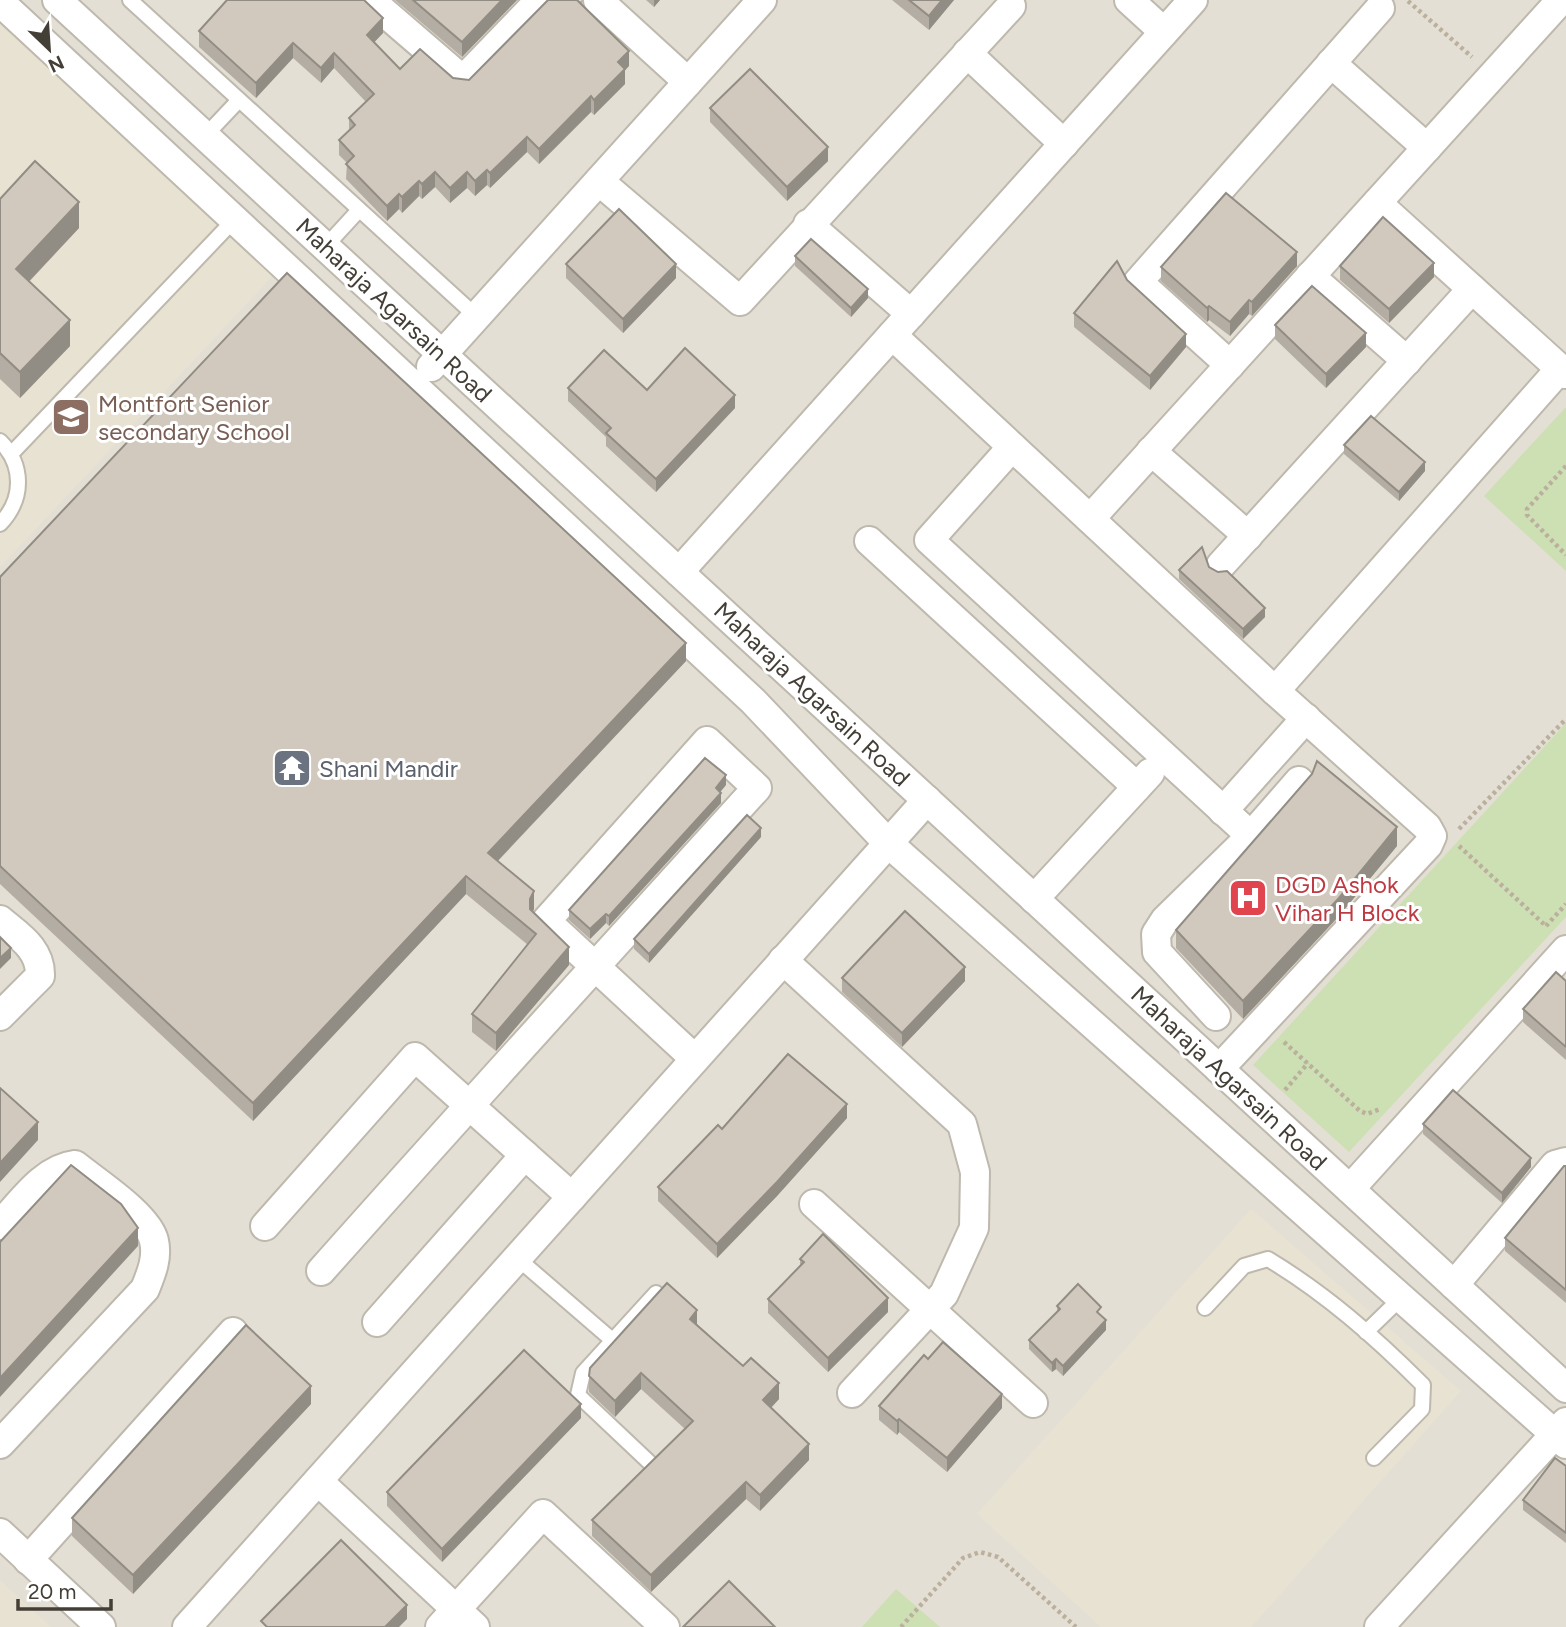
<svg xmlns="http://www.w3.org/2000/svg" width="1566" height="1627" font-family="Figtree,sans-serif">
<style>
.residential{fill:#e4dfd5}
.education{fill:#e8e2d2}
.green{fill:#cce0b4}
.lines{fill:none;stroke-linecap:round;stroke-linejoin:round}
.service-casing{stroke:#beb8ad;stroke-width:18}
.minor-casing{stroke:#beb8ad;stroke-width:32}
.path{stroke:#bbb09d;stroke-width:4.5;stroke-dasharray:3.5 3.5;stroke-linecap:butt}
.service{stroke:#fff;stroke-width:14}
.minor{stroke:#fff;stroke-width:28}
.wall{fill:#b4ada3}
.shaded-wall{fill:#928d84}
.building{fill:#d1c9bd;stroke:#928d84;stroke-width:2}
.labels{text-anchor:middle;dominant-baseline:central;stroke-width:6;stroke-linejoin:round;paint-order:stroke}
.street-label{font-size:24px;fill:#433e36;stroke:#fff}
.education-label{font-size:24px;fill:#785e54;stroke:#fff;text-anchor:start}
.worship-label{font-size:24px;fill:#5b616d;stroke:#fff;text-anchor:start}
.health-label{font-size:24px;fill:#be3a42;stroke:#fff;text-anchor:start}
</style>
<rect width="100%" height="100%" fill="#f1eee6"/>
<rect class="residential" x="0" y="0" width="1566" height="1627"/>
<g class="education">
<path d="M0 4 282 266 0 567Z"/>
<path d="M1251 1209 1461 1391 1251 1627H1101L977 1514Z"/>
<path d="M0 1580 51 1627H0Z"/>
</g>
<g class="green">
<path d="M1565 408H1566V571L1484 496Z"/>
<path d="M1566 723V917L1349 1152 1253 1065Z"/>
<path d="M896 1589 940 1627H862Z"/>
</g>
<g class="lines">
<g class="service-casing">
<g id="service">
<path d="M130 0 477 317"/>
<path d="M205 136 239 100"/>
<path d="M325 247 359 210"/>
<path d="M0 441C24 465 24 499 0 524"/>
<path d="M12 453 235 219"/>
<path d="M516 1257 611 1339"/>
<path d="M1205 1308 1244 1266 1268 1259C1326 1294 1375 1337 1423 1385L1422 1409 1374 1458"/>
<path d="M1366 1332 1401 1298"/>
<path d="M650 1463 578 1395 583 1373 656 1293"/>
</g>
</g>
<g class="minor-casing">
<g id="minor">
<path d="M57 0 1566 1388"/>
<path d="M370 0 463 80 540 0"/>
<path d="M598 0 688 82"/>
<path d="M1129 0 1164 32"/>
<path d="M0 2 753 701 888 843 1566 1444"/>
<path d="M967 53 1064 144"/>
<path d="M1331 63 1427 148"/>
<path d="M599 181 740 301 1011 6"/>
<path d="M1377 203 1566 374"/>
<path d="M808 224 911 314"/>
<path d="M1310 276 1407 361"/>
<path d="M892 335 1275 691 1427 827 1432 836 1428 845 1219 1069"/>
<path d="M1230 365 1138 282 1380 8"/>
<path d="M431 367 762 0"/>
<path d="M1012 447 929 540 1251 836"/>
<path d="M1151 451 1248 536"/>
<path d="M1090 519 1561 0"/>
<path d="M869 541 1137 787"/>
<path d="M1221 565 1472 289"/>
<path d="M679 572 1193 0"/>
<path d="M1275 691 1560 369"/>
<path d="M1223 811 1306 718"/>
<path d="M1034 899 1150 773"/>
<path d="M0 920C19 936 41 949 40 976L0 1016"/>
<path d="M783 960 962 1124 975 1172 974 1228 944 1294 852 1393"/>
<path d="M1216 1016 1157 952 1156 934 1165 920 1251 836 1299 781"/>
<path d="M1350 1189 1566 950"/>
<path d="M814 1204 1033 1403"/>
<path d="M0 1225C21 1203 43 1169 75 1165 96 1182 149 1216 154 1241 158 1258 151 1274 145 1289L0 1444"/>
<path d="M265 1226 415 1057 572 1197"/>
<path d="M321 1271C465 1109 611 949 757 788L707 741 546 921 695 1059"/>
<path d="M1454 1285 1555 1165 1566 1162"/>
<path d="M377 1322 525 1155"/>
<path d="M318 1481 475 1627"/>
<path d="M0 1533 101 1627"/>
<path d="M28 1560 233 1332"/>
<path d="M187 1627 927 800"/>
<path d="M440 1627 543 1514 665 1627"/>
<path d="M1379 1627 1566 1422"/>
</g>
</g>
<g class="path">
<path d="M1408 1 1472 57"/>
<path d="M1566 466 1527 509V515L1566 555"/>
<path d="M1459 829 1566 719"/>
<path d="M1459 846 1546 926"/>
<path d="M1546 926 1566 904"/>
<path d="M1284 1042 1360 1111 1367 1114 1380 1109"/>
<path d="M1285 1090 1308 1063"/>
<path d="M901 1627 963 1558 980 1552 998 1557 1076 1627"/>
</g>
<use href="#service" class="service"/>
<use href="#minor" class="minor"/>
</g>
<g class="wall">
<path d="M395 0H517L462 57Z"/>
<path d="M582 0V4L629 66 625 70V84L594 115 591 112 539 164 527 152 490 188 487 185 475 196 467 188 450 203 435 187 422 199 419 196 402 213 399 209 387 221 346 179 347 163 339 155V140L349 130V118L366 102 334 68 321 83 293 58 256 98 199 47V31L383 33 374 42 400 69 469 80Z"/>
<path d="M646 0H660L654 7Z"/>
<path d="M892 0H954L929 30Z"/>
<path d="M710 108 828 161 787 201 710 122Z"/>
<path d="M0 199 79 228 29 282 70 346 20 398 0 379Z"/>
<path d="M795 256 868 298 851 317 795 266Z"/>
<path d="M566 264 676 278 623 333 566 278Z"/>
<path d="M1297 266 1252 316 1249 314 1230 336 1209 320 1207 322 1161 281V267Z"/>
<path d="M1340 266 1434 277 1389 323 1340 280Z"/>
<path d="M1127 280 1186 347 1150 390 1074 327V313Z"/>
<path d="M1275 325 1366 347 1326 388 1275 339Z"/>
<path d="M568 388 647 390 735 408 656 492 606 446V437L568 401Z"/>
<path d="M1344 445 1425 471 1399 501 1344 454Z"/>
<path d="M1209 567 1265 617 1243 639 1179 579V570Z"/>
<path d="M0 577 686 661 498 861 534 909 533 911 569 965 496 1051 472 1032V1014L528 945 466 894 253 1121 0 884Z"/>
<path d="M726 785 720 792 721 803 609 926 606 923 590 939 569 920V910Z"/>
<path d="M761 837 649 963 634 949V939Z"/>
<path d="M1397 846 1339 916 1243 1019 1176 948V930Z"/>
<path d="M842 978 965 981 902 1047 842 992Z"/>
<path d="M1566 981V1060L1523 1022V1009Z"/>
<path d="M847 1118 777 1196 717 1258 658 1201V1187L722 1129Z"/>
<path d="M1423 1124 1531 1167 1502 1203 1423 1134Z"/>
<path d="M1566 1166V1303L1505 1251V1238Z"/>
<path d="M800 1259 888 1312 828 1372 768 1313V1299L800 1267Z"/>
<path d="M1057 1306 1101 1316 1106 1330 1063 1376 1056 1369 1052 1372 1029 1349V1340L1057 1312Z"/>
<path d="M697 1326 779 1399 771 1408 809 1460 760 1511 746 1499 651 1592 592 1536V1520L685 1429 641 1389 615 1417 589 1392V1376Z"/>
<path d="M928 1359 1002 1408 947 1472 899 1432 897 1435 879 1420V1406Z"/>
<path d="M311 1404 133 1594 72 1536V1518Z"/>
<path d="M581 1418 442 1562 387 1506V1492Z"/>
<path d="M1566 1466V1543L1523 1510V1500Z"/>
</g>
<g class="shaded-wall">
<path d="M502 0H517L462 57V42Z"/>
<path d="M654 0H660L654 7Z"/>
<path d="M942 0H954L929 30V16Z"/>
<path d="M383 18V33L367 50V35Z"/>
<path d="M293 43V58L256 98V83Z"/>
<path d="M629 51V66L625 70V84L594 115V100L618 62Z"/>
<path d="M334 53V68L321 83V68Z"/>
<path d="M591 96V112L539 164V149Z"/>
<path d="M527 137V152L490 188V173Z"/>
<path d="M828 147V161L787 201V187Z"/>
<path d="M487 170V185L475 196V181Z"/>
<path d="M435 172V187L422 199V184Z"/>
<path d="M467 172V188L450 203V188Z"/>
<path d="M419 181V196L402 213V197Z"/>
<path d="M399 194V209L387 221V206Z"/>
<path d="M79 202V228L16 295V269Z"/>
<path d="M1297 252V266L1252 316V302Z"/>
<path d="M1434 263V277L1389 323V309Z"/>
<path d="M676 264V278L623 333V319Z"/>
<path d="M868 289V298L851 317V308Z"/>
<path d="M1249 300V314L1230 336V322Z"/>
<path d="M1209 306V320L1207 322V308Z"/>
<path d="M70 320V346L20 398V372Z"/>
<path d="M1366 333V347L1326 388V374Z"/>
<path d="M1186 334V347L1150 390V376Z"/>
<path d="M735 395V408L656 492V479Z"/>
<path d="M1425 462V471L1399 501V492Z"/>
<path d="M1265 608V617L1243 639V629Z"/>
<path d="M686 643V661L488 871V853Z"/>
<path d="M726 775V785L716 797V788Z"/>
<path d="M721 793V803L609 926V916Z"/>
<path d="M1397 827V846L1339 916 1243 1019V1001Z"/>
<path d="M761 828V837L649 963V954Z"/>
<path d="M466 876V894L253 1121V1103Z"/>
<path d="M534 891V909L530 917V899Z"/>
<path d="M606 914V923L590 939V929Z"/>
<path d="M569 947V965L496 1051V1033Z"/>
<path d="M11 948V958L0 969V958Z"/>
<path d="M965 967V981L902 1047V1033Z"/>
<path d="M847 1104V1118L777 1196 717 1258V1244Z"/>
<path d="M38 1122V1140L0 1182V1163Z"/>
<path d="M1531 1158V1167L1502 1203V1193Z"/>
<path d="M138 1228V1246L0 1397V1378Z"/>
<path d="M888 1298V1312L828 1372V1358Z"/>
<path d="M697 1310V1327L690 1319Z"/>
<path d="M1106 1320V1330L1063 1376V1366Z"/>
<path d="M1056 1359V1369L1052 1372V1363Z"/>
<path d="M641 1373V1389L615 1417V1401Z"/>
<path d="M779 1383V1399L763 1416V1400Z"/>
<path d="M311 1386V1404L133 1594V1575Z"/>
<path d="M1002 1394V1408L947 1472V1458Z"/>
<path d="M581 1404V1418L442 1562V1549Z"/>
<path d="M899 1419V1432L897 1435V1421Z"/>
<path d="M809 1444V1460L760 1511V1495Z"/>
<path d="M746 1482V1499L651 1592V1575Z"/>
<path d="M407 1605V1619L399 1627H385Z"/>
</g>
<g class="building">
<path d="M227 0H364L383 18 367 35 400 69 420 49 453 78 469 80 548 0H577L629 51 618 62 625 69 594 100 591 96 539 149 527 137 490 173 487 170 475 181 467 172 450 188 435 172 422 184 419 181 402 197 399 194 387 206 346 164 354 156 339 140 355 125 349 118 374 94 334 53 321 68 293 43 256 83 199 31Z"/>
<path d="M413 0H502L462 42Z"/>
<path d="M909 0H942L929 16Z"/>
<path d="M750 69 828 147 787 187 710 108Z"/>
<path d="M35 161 79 202 16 269 70 320 20 372 0 353V199Z"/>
<path d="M1226 193 1297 252 1252 302 1249 300 1230 322 1209 306 1207 308 1161 267Z"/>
<path d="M619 209 676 264 623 319 566 264Z"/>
<path d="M1383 217 1434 263 1389 309 1340 266Z"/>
<path d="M811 239 868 289 851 308 795 256Z"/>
<path d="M1117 261 1127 280 1186 334 1150 376 1074 313Z"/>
<path d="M287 273 686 643 488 853 534 891 530 899V909L569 947 496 1033 472 1014 536 934 466 876 253 1103 0 866V577Z"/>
<path d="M1312 286 1366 333 1326 374 1275 325Z"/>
<path d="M685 348 735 395 656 479 606 433 611 428 568 388 604 350 647 390Z"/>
<path d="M1371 416 1425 462 1399 492 1344 445Z"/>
<path d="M1202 547 1209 567 1218 572 1227 571 1265 608 1243 629 1179 570Z"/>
<path d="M705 758 726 775 716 788 721 793 609 916 606 914 590 929 569 910Z"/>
<path d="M1317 761 1397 827 1339 898 1243 1001 1176 930 1312 774Z"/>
<path d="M747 815 761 828 649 954 634 939Z"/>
<path d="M905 911 965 967 902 1033 842 978Z"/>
<path d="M0 937 11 948 0 958Z"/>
<path d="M1556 972 1566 981V1047L1523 1009Z"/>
<path d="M788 1054 847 1104 777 1182 717 1244 658 1187 718 1125 722 1129Z"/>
<path d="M0 1088 38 1122 0 1163Z"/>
<path d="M1453 1090 1531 1158 1502 1193 1423 1124Z"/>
<path d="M71 1165 121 1204 138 1228 0 1378V1242Z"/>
<path d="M1564 1166H1566V1290L1505 1238Z"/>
<path d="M823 1234 888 1298 828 1358 768 1299 804 1262 800 1259Z"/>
<path d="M667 1283 697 1310 690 1319 743 1366 751 1358 779 1383 763 1400 809 1444 760 1495 746 1482 651 1575 592 1520 693 1421 641 1373 615 1401 589 1376 590 1368Z"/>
<path d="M1078 1284 1101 1307 1097 1312 1106 1320 1063 1366 1056 1359 1052 1363 1029 1340 1060 1309 1057 1306Z"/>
<path d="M246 1325 311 1386 133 1575 72 1518Z"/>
<path d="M943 1342 1002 1394 947 1458 899 1419 897 1421 879 1406 924 1355 928 1359Z"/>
<path d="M524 1350 581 1404 442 1549 387 1492Z"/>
<path d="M1555 1458 1566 1466V1533L1523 1500Z"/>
<path d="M341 1540 407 1605 385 1627H267L261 1621Z"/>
<path d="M729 1581 775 1627H683Z"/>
</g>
<defs>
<g id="school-square" transform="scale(2.0125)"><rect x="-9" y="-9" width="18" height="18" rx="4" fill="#8d6e63" stroke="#fff"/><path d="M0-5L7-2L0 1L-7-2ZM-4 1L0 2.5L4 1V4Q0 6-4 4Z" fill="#fff"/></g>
<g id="temple-square" transform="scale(2.0125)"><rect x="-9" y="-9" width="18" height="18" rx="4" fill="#6b7280" stroke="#fff"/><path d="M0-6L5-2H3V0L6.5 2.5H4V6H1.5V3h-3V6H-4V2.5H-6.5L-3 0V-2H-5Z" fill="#fff"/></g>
<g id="hospital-square" transform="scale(2.0125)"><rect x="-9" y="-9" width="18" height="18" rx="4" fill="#e0444e" stroke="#fff"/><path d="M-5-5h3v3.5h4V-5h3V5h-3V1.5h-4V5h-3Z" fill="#fff"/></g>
</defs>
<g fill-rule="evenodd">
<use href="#school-square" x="71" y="417"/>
<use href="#temple-square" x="292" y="768"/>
<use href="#hospital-square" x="1248" y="898"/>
</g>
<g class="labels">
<g class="street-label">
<text transform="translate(394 310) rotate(43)">Maharaja Agarsain Road</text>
<text transform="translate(812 694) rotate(43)">Maharaja Agarsain Road</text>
<text transform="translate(1229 1078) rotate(43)">Maharaja Agarsain Road</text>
</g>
<g class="education-label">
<text x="98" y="403">Montfort Senior<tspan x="98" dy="28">secondary School</tspan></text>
</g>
<g class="worship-label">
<text x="319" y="768">Shani Mandir</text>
</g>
<g class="health-label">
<text x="1275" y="884">DGD Ashok<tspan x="1275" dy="28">Vihar H Block</tspan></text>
</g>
</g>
<g transform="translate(49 49) rotate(155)" stroke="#ffffff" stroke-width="5" paint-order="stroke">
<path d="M0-5L12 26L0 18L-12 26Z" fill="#433e36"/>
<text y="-10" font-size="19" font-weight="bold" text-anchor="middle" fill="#433e36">N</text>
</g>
<path d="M18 1599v10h93v-10" fill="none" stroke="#433e36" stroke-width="3.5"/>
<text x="28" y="1599" font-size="21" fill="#433e36" stroke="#ffffff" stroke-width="5" paint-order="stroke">20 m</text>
</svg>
